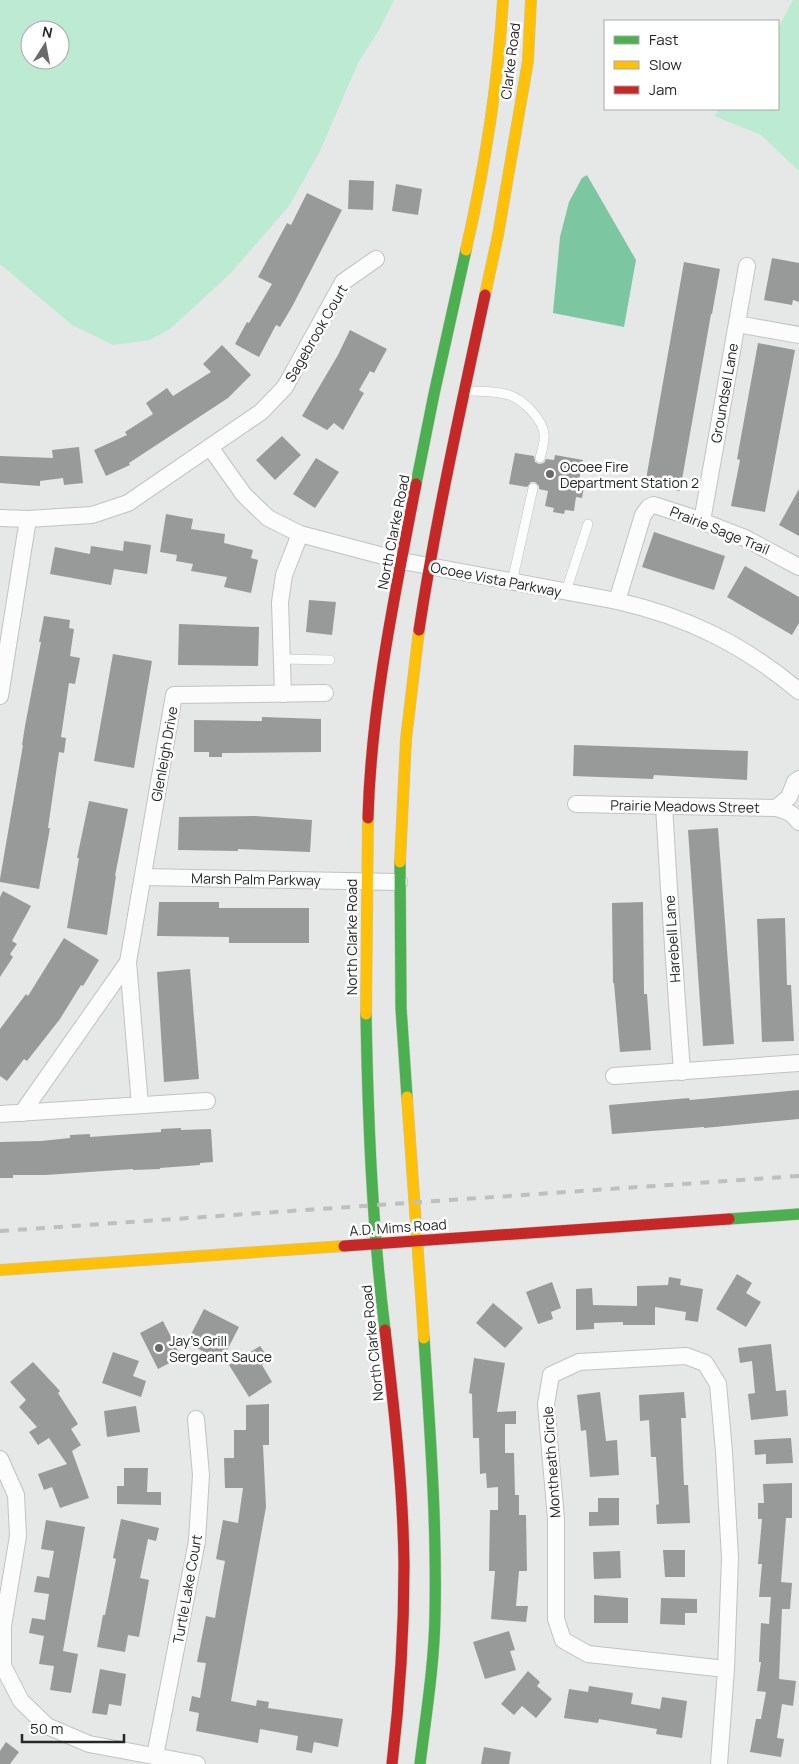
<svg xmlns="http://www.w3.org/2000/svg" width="799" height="1764" font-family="Manrope,sans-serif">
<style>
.green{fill:#bdead2;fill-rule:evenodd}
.water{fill:#7cc6a2}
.building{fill:#989a99}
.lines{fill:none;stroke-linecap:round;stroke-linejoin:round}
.lane-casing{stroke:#c1c3c1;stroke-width:10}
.street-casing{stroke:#c1c3c1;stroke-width:18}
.fast-casing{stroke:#c1c3c1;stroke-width:12}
.slow-casing{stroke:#c1c3c1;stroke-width:12}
.jam-casing{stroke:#c1c3c1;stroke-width:12}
.lane{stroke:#fbfcfb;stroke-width:9}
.street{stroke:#fbfcfb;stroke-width:16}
.fast{stroke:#4caf50;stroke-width:11}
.slow{stroke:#ffc107;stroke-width:11}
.jam{stroke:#c62828;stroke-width:11}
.rail{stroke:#bebfbe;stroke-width:4;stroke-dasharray:9 9;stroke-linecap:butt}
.poi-dot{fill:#686b69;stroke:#fff;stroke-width:2}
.labels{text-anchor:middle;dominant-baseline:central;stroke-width:5;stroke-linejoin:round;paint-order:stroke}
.street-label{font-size:14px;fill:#252726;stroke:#fff}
.poi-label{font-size:14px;fill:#252726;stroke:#fff;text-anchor:start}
</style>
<rect width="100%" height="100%" fill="#e5e8e6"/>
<g class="green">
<path d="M0 0H394L379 30 358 63 320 151 289 206 230 274 170 329 150 340 113 345 72 325 0 264ZM30 30H60V60H30Z"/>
<path d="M793 0H799V171L761 135 714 116 720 109H778V29Z"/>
</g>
<path class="water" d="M587 175 636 260 624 327 553 313 560 237 569 202 582 178Z"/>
<g class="building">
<path d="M349 180 374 181 373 210 348 209Z"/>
<path d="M396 184 422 189 418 215 392 211Z"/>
<path d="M307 193 342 210 293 305 280 327 276 325 259 357 235 344 247 322 249 323 272 284 258 277 287 223 291 225Z"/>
<path d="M772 258 799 263V302L793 300 792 305 764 300Z"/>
<path d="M684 262 720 269 712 314H711L680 491 645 485Z"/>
<path d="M350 330 387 349 374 373 370 371 359 390 364 393 343 430 334 423 327 430 302 416 338 355Z"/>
<path d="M758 343 795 350 765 512 731 506 740 460 737 459Z"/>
<path d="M222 345 251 375 228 398 129 463 130 465 106 476 94 450 127 435 125 432 153 414 146 403 167 388 173 396 211 372 203 364Z"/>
<path d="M282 436 301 455 275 480 256 460Z"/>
<path d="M79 447 83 483 64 485 63 478 40 481V486L0 483V456L53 458 52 450Z"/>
<path d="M515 453 534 456 535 462 539 464 544 463 546 459 554 460 555 455 583 460 578 486 584 487 582 498 576 497 574 511 565 510 564 514 553 512 554 508 545 506 548 491 539 489V486L535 482H531L527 487 509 484Z"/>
<path d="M316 458 339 472 315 508 293 494Z"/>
<path d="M799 489V536L779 525Z"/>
<path d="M166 514 193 519 191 529 225 534 224 543 253 550 251 558 258 560 251 593 224 587 227 577 191 571 193 564 176 561 177 555 160 552Z"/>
<path d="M654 532 725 556 714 590 642 567Z"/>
<path d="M124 541 151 545 147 574 114 569 111 585 50 574 55 547 90 554 91 546 123 551Z"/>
<path d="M745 566 799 597V623L792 635 727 597Z"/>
<path d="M309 600 336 602 332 635 306 632Z"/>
<path d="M44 616 70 620 69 628 74 629 70 656 80 658 75 684 69 683 61 737 66 738 64 753 59 752 48 828H50L39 889 0 882V879L23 745H22L25 726 41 642H39Z"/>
<path d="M179 624 259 627 258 666 178 665Z"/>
<path d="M113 654 152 661 134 768 94 761Z"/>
<path d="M262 717 321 719V752L222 753V757H209V752H194V720L262 721Z"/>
<path d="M574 745 748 751 747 780 654 775 653 779 573 776Z"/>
<path d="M89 801 128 809 115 876H116L107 935 67 928 79 858H77Z"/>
<path d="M255 816 312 820 310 852 238 849V851L178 850 179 817Z"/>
<path d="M718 828 734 1044 703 1046 688 830Z"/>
<path d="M3 891 31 906 12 941 17 944 10 954 13 957 0 977V897Z"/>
<path d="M159 902H219V908H309V943H229V937L157 936Z"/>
<path d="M643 902 644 994H647L651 1050 620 1052 614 983H613L612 903Z"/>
<path d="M785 918 787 985H791L794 1041 762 1042 757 919Z"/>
<path d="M64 938 99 960 83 986 81 985 60 1019 27 1061 24 1059 7 1081 0 1076V1029L26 994 28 996Z"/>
<path d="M190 969 199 1079 164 1082 157 972Z"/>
<path d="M799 1090V1119L704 1128V1127L612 1134 609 1105 689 1098 690 1100Z"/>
<path d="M181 1128V1130L211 1129 213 1162 200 1163V1165L160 1168V1169L133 1170V1169L46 1175H13V1178H0V1142L41 1141 70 1138V1135L90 1134V1137L161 1132V1129Z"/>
<path d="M737 1274 752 1283 746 1293 761 1302 746 1327 716 1309Z"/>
<path d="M669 1277 681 1279 680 1285 703 1289 698 1322 685 1320 686 1312 655 1307V1325H623V1322L594 1323V1329L576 1330V1289L592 1288 593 1305 637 1306V1286L668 1285Z"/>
<path d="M552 1282 561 1308 551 1312 553 1319 538 1324 526 1292Z"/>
<path d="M493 1303 523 1328 505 1348 476 1323Z"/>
<path d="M204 1309 239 1327 221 1362 187 1342Z"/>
<path d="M163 1321 181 1357 158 1369 140 1333Z"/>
<path d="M771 1344 776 1391 786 1390 788 1416 751 1420 748 1394 755 1393 752 1361 740 1363 738 1348Z"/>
<path d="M260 1346 270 1360 262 1365 272 1382 249 1397 229 1365Z"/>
<path d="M113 1352 139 1361 133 1376 146 1381 141 1397 102 1383Z"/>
<path d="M474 1358 505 1363 497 1412 516 1411V1424H505V1453H514L515 1495H519V1515H526L527 1571H519L516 1606H528L526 1622 491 1619 495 1571H489L490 1510H498V1487L487 1488 486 1473 480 1474 479 1438H473L472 1394 469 1393Z"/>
<path d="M33 1362 60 1391 58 1393 78 1424 71 1429 81 1445 72 1451 89 1498 60 1508 52 1487 44 1490 38 1474 67 1464 49 1438 38 1445 29 1432 37 1427 19 1407 26 1400 10 1382Z"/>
<path d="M600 1392 606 1441 617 1440 619 1475 590 1477 586 1430 581 1431 577 1395Z"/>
<path d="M684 1392 686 1418H681L684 1485H688L690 1523 657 1524 656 1505 659 1504 656 1457H651L649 1420 640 1421 639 1395Z"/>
<path d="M269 1404V1445H263L266 1507 231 1701 256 1706 257 1700 269 1702 268 1708 343 1719 338 1747 314 1742 312 1753 296 1750 298 1736 260 1729 258 1743 196 1731 199 1713 189 1711 192 1696 200 1698 206 1663 197 1662 206 1616 215 1618 219 1594 225 1561 216 1559 223 1520 238 1523 243 1488H225L224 1458H234V1430H246V1405Z"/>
<path d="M136 1406 140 1432 107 1437 104 1411Z"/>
<path d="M791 1438 793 1463 766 1464V1454L755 1455 754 1440Z"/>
<path d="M124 1468H148L147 1492H161V1505L117 1504V1486H124Z"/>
<path d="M792 1483V1518H786L781 1582 792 1583 790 1609H782L779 1679 796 1681 793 1706 782 1704 777 1738 784 1739 781 1757 750 1752 756 1719H761L766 1692 757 1691 761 1662H759L761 1623 769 1624 771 1597H759L762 1564H758L762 1519H758V1503H764L763 1484Z"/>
<path d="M598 1498H619V1525L589 1526V1512H598Z"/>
<path d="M121 1519 159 1528 156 1541 148 1539 140 1578 149 1580 139 1637 128 1635 125 1652 97 1647 103 1615H105L116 1559 113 1558Z"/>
<path d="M46 1520 85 1527 63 1651 78 1654 71 1693 50 1690 54 1666 39 1664 44 1636 29 1633 32 1618 45 1620 49 1594 34 1592 37 1576 49 1578 54 1551 41 1549Z"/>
<path d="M663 1550H685V1577H665Z"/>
<path d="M620 1551 621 1578 594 1579 593 1552Z"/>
<path d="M594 1595 628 1598V1623H594Z"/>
<path d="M661 1598 697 1599V1613H685V1625L660 1624Z"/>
<path d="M509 1631 515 1650 510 1651 516 1670 485 1679 473 1642Z"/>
<path d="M100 1669 126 1674 121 1706 109 1704 107 1715 92 1713Z"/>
<path d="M528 1671 540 1682 537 1686 552 1699 536 1718 522 1706 514 1715 501 1704Z"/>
<path d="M589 1686 633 1693 631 1704 660 1709 662 1697 687 1701 682 1738 656 1734 657 1729 599 1719 598 1723 564 1718 569 1689 588 1692Z"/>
<path d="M6 1742 19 1752 10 1764H0V1751Z"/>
<path d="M484 1747 511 1752 509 1764H481Z"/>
</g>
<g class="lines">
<g class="lane-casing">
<g id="lane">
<path d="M466 391C481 391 495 391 509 395 523 399 543 420 544 434 545 442 542 450 540 458"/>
<path d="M512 582 533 488"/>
<path d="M566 591 588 524"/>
<path d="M282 659 330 660"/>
</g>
</g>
<g class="street-casing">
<g id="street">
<path d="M737 324 799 335"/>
<path d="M210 447 244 495 268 518 300 534 402 561 617 601C688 617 744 645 799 691"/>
<path d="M0 518 28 519 92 515 128 503 261 412 285 387 343 282 376 259"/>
<path d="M702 521 747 266"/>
<path d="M617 601 643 515 649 507 654 505 688 516 745 538 799 567"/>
<path d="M283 694 280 602 284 575 300 534"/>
<path d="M0 696 28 519"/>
<path d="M576 804 776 808C787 811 793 813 799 822"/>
<path d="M664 806 669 889 682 1072"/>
<path d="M776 808 789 797 795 782 799 779"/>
<path d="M143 877 399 882"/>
<path d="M614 1076 799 1063"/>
<path d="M140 1105 128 962 174 695 325 693"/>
<path d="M22 1113 128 962"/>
<path d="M0 1114 207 1101"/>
<path d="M0 1459 16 1495 18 1536 3 1626V1666L21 1701 47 1726 89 1744 197 1764"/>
<path d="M155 1756 197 1541 201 1475 196 1419"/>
<path d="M719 1764 726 1669 730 1558 724 1452 718 1384 705 1363 686 1356 579 1362 551 1375 546 1404 556 1519V1619L563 1640 588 1654 726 1669"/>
</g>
</g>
<g class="fast-casing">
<g id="fast">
<path d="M416 484 434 394 466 250"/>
<path d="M400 862 401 1008 407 1097"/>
<path d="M366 1014C368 1120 372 1225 385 1330"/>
<path d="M729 1219 799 1214"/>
<path d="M420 1764C426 1715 434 1666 435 1616 437 1524 430 1431 424 1338"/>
</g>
</g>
<g class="slow-casing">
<g id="slow">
<path d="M466 250C485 167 498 84 503 0"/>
<path d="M485 295 498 235 528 61 531 0"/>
<path d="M400 862 406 739 419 630"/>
<path d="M366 1014 368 818"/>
<path d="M407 1097 424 1338"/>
<path d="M0 1270 344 1246"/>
</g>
</g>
<g class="jam-casing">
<g id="jam">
<path d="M419 630C436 518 461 407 485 295"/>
<path d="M368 818C371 706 395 594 416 484"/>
<path d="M344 1246 729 1219"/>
<path d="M385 1330C394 1408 403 1486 404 1564 404 1631 400 1697 392 1764"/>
</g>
</g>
<use href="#lane" class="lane"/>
<use href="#street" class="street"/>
<use href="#fast" class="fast"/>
<use href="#slow" class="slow"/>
<use href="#jam" class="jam"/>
<path class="rail" d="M0 1231 799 1176"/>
</g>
<g class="poi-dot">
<circle cx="550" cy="474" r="5"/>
<circle cx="159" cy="1348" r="5"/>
</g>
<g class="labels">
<g class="street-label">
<text transform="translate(510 61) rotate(-83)">Clarke Road</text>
<text transform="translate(316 333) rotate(-60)">Sagebrook Court</text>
<text transform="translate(724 393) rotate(-80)">Groundsel Lane</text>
<text transform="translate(720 530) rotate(22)">Prairie Sage Trail</text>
<text transform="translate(393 532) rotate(-79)">North Clarke Road</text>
<text transform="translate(496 579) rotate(11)">Ocoee Vista Parkway</text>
<text transform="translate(164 754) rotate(-80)">Glenleigh Drive</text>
<text transform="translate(685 806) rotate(1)">Prairie Meadows Street</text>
<text transform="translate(256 879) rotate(1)">Marsh Palm Parkway</text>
<text transform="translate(351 937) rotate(-90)">North Clarke Road</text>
<text transform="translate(672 939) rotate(-94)">Harebell Lane</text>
<text transform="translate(398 1227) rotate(-4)">A.D. Mims Road</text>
<text transform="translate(372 1343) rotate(-96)">North Clarke Road</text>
<text transform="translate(551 1462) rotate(-94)">Montheath Circle</text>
<text transform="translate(187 1589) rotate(-80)">Turtle Lake Court</text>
</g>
<g class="poi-label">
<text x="560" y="466">Ocoee Fire<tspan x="560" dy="16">Department Station 2</tspan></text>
<text x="169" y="1340">Jay's Grill<tspan x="169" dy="16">Sergeant Sauce</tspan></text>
</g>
</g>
<rect x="604" y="20" width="175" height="90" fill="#ffffff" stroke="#a8a9a8"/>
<rect x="614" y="36" width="25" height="8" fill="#4caf50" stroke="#a8a9a8"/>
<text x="649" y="45" font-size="15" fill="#252726">Fast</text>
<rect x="614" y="61" width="25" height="8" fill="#ffc107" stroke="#a8a9a8"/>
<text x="649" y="70" font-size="15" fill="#252726">Slow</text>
<rect x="614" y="86" width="25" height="8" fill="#c62828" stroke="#a8a9a8"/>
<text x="649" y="95" font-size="15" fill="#252726">Jam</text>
<g transform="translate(45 45) rotate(11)"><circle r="24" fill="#ffffff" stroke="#a8a9a8"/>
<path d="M0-4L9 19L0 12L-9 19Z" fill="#686b69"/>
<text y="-8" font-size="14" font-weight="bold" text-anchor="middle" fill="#252726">N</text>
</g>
<path d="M22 1734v8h102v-8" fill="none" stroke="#252726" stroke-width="2.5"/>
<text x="30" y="1734" font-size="15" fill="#252726" stroke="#ffffff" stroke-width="4" paint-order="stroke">50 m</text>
</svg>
